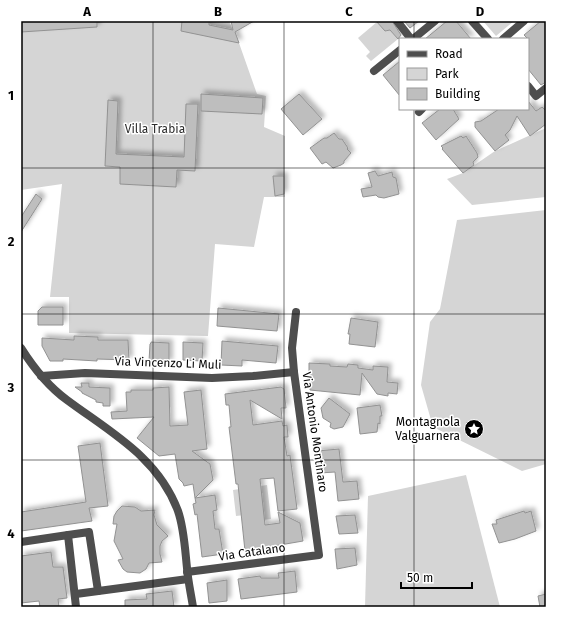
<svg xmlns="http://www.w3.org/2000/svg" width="567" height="628" font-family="'Fira Sans',sans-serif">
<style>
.green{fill:#d5d5d5}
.building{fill:#bebebe;stroke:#929292;filter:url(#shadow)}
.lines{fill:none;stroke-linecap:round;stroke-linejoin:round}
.minor{stroke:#4e4e4e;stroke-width:8}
.grid{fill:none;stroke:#000;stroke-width:1;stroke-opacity:0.55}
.labels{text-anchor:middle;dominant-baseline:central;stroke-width:3;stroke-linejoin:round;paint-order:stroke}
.park-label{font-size:12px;fill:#2c2c2c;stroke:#fff}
.street-label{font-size:12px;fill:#000;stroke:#fff}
.poi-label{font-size:12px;fill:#000;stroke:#fff;text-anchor:end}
.neatline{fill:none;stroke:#000;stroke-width:1.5}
.grid-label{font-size:13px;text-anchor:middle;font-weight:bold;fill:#000}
</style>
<defs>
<filter id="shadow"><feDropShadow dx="3.5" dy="-3.5" stdDeviation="2" flood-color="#0004"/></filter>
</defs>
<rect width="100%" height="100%" fill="#fff"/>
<g class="green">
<path d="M60 21H229L239 43 257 94 266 96 264 127 285 136V197H264L254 247 215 244 208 336 69 333V297H50L62 184 21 190V24Z"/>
<path d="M483 21H514L496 36Z"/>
<path d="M377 22 385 31 390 30 398 39 371 61 366 56 370 52 358 38Z"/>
<path d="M546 128V197L472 205 447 179 463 173 495 151Z"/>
<path d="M546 210V464L522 471 433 427 421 385 430 322 440 309 457 220Z"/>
<path d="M466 475 500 607H365L368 496Z"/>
<path d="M267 485 271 519 254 521 253 514 236 516 233 490Z"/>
</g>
<g class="building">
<path d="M21 21H97V27L21 32Z"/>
<path d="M182 21H209V25L233 30 231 21H254L235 32 239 43 181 31Z"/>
<path d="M376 21H392L401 35 398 39 390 30 385 31Z"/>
<path d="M404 21H419L410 28Z"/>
<path d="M447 21H456L471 39H425Z"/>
<path d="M541 21H546V82L541 85 528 69V39L524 35Z"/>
<path d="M400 61V96L383 75Z"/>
<path d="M201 94 263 98 262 114 201 111Z"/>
<path d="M299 94 322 119 303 135 281 109Z"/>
<path d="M108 100 118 101 116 154 184 157 186 104H198L195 171 177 170 176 187 120 184V167L105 166Z"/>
<path d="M528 101 536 111 542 107 546 111V124L530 136 517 116 510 130 505 135 509 140 495 151 475 127V122L481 121 499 109H528Z"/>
<path d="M440 109H453L459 119 436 140 422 123Z"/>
<path d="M334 133 339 139H342L348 148 347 149 351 153 344 161V163L341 165 333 168 326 162 322 164 310 148 324 138H327Z"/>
<path d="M461 136 463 138 466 136 477 153 478 157 473 162 474 165 463 173 442 149 443 148 441 146Z"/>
<path d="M375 171 378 176 392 172 393 177 396 178 399 194 384 198 378 197 376 195 363 197 361 189 372 187 368 173Z"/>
<path d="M273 176H284V194L275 196Z"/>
<path d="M36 194 42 199 21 232V217Z"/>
<path d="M42 307H63V325H38V311Z"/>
<path d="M218 308 279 314 277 331 217 326Z"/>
<path d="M351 318 378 322 375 347 349 344 350 334H348Z"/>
<path d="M74 336 98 337V340H128L129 360 97 359V361L63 359V361H50L42 346V338L74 340Z"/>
<path d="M222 341 278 346 276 363 242 360V366L221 365Z"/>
<path d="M151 342 169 343V363L149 361 150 344 151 343Z"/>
<path d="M183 342 203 343 202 361 183 360Z"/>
<path d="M309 363 330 364V366L347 367 348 364 358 365V368L373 370V366L388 367 387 382 398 383 397 394 388 393V396L377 394 362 373 360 395 310 390 311 379 309 378Z"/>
<path d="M81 383H89V387L110 388V406H103V403L96 402V400L82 393V392L75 387H82Z"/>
<path d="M169 387 170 426 188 425 184 392 201 390 207 449 192 451 210 464 213 480 195 498 193 484 184 486 183 483 179 479 175 454 159 456 137 438 154 417 112 419 111 412 127 411 126 392H131V390H153V388Z"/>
<path d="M281 387 284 389 286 408H281L282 419 250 400 253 425 282 421 283 426 287 425 288 437H284L287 456 290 455 297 509 278 511 274 478 260 479 265 525 280 523 278 512 300 523 303 541 245 551 238 484H236L229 427H231L229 405H226L225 394Z"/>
<path d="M329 398 350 414 343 427 334 429 330 427 331 423 323 418 321 408Z"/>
<path d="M380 405 382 416H380V424L378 423 377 432 360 434 357 408Z"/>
<path d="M100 443 108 506 89 508 92 521 21 531V512L86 502 78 446Z"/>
<path d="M339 449 343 482 357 481 359 499 338 501 335 472 319 473 317 451Z"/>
<path d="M215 495 217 510 213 511 215 529H219L223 554 202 557 197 514 195 515 193 504 196 503 195 498Z"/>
<path d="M122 506 135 507 141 511 155 510 154 515 157 525 168 536 162 541 160 546V554L162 562 149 563 146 569 140 573 127 572 123 569 118 560 123 559 114 541 117 524H113L114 516 117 511Z"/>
<path d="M524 511 525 513 531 511 536 531 515 539 499 543 492 524H497L496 520Z"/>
<path d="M355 515 358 533 339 534 336 516Z"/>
<path d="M355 548 357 565 337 569 335 549Z"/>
<path d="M51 552 53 567H63L67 598 58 599 59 607H40L39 601 21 603V556Z"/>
<path d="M295 571 297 592 241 599 238 579 260 576 261 578H279L278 573Z"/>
<path d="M227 580V601L209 603 207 583Z"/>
<path d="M172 591 174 607H125V600L147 599 146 594Z"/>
<path d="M546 594V607H540L538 596Z"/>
</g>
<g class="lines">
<g class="minor">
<path d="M397 21 411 39"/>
<path d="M472 21 488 39"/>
<path d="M413 39 435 21"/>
<path d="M503 39 524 21"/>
<path d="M374 71 400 50"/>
<path d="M528 86 536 96 546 88"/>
<path d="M419 112 422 109"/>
<path d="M21 348C33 367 49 387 67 400 110 432 158 457 178 511 184 528 185 549 187 568 188 581 191 594 193 607"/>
<path d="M41 376 85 373 212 378 253 376 294 372"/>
<path d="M68 535 89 532 98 591"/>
<path d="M21 542 68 535 76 607"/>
<path d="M187 572 319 555 294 372 292 348 296 312"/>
<path d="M76 594 188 579"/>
</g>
</g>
<path class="grid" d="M153 21V607M284 21V607M414 21V39M414 109V607M21 168H546M21 314H546M21 460H546"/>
<defs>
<g id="sight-disc" transform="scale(1)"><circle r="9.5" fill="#000" stroke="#fff"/><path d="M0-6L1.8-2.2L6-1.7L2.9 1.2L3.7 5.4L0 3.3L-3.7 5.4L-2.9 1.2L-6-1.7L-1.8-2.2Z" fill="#fff"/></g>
</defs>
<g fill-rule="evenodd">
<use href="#sight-disc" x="474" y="429"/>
</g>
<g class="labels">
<g class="park-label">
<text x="155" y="129">Villa Trabia</text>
</g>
<g class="street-label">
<text transform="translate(168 363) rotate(2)">Via Vincenzo Li Muli</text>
<text transform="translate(315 432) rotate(82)">Via Antonio Montinaro</text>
<text transform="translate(252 552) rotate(-8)">Via Catalano</text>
</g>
<g class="poi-label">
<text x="460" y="422">Montagnola<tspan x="460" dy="14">Valguarnera</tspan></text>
</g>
</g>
<rect width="567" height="628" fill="none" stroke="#ffffff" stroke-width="44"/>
<rect x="399" y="38" width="130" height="72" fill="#ffffff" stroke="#999999"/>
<rect x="407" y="51" width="20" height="6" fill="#4e4e4e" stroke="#999999"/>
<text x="435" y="58" font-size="12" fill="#000000">Road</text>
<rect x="407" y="68" width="20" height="12" fill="#d5d5d5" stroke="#999999"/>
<text x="435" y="78" font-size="12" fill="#000000">Park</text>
<rect x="407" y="88" width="20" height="12" fill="#bebebe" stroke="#999999"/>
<text x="435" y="98" font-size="12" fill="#000000">Building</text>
<path d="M401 582v6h71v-6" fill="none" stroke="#000000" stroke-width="2"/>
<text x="407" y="582" font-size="12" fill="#000000" stroke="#ffffff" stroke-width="3" paint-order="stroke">50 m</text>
<rect x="22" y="22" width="523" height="584" class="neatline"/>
<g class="grid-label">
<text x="87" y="16">A</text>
<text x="218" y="16">B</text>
<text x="349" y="16">C</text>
<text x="480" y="16">D</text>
<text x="11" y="100">1</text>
<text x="11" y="246">2</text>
<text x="11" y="392">3</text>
<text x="11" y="538">4</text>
</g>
</svg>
